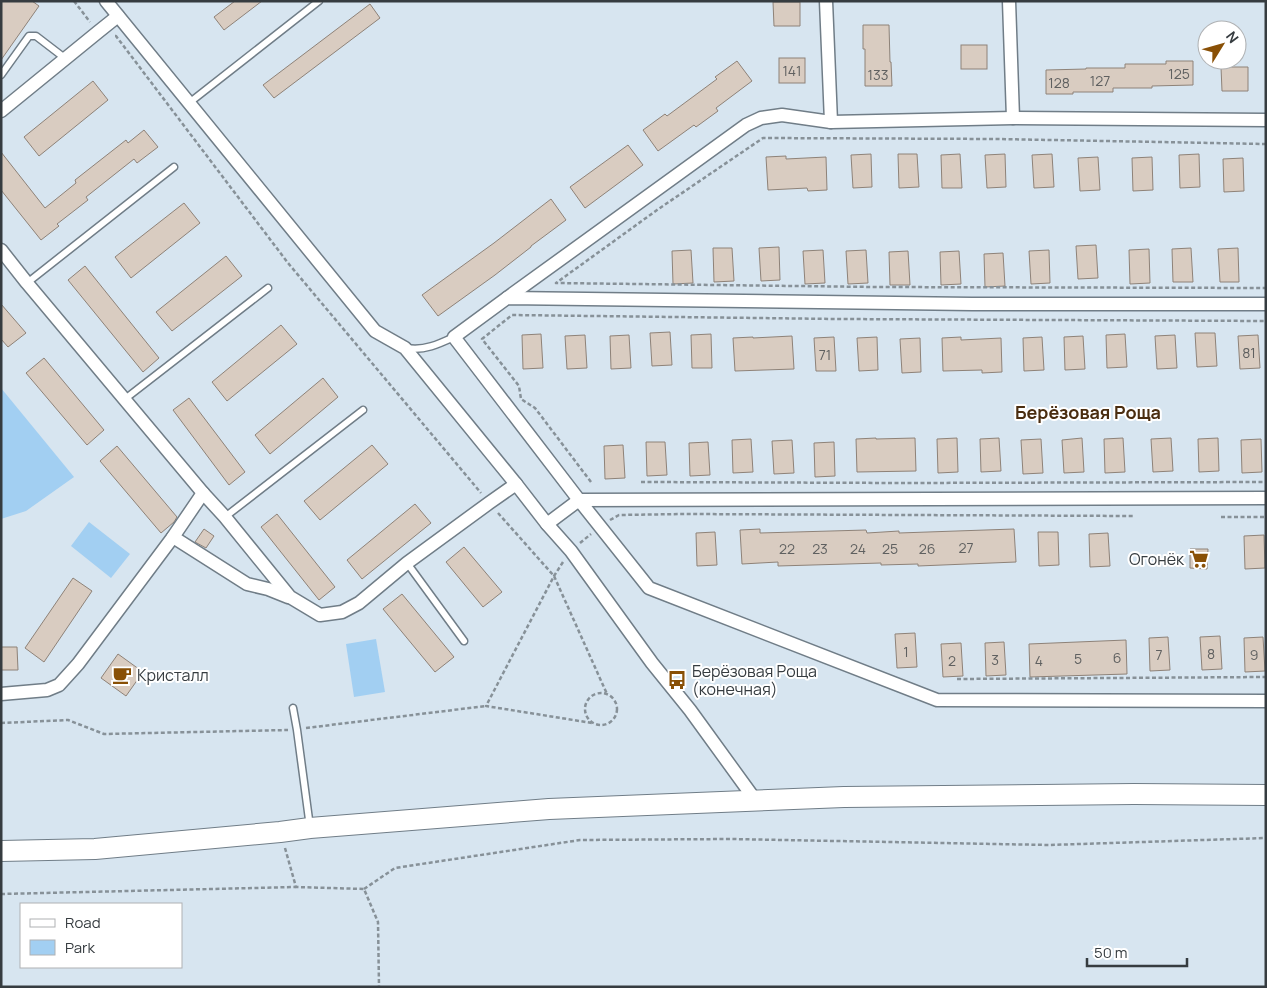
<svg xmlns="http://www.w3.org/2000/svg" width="1267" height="988" font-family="Manrope,sans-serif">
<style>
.green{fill:#a2cff2}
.building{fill:#d9ccc1;stroke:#8e8278}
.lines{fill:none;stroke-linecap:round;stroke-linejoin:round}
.service-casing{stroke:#707d87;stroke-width:9}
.minor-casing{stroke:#707d87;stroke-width:15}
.primary-casing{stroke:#707d87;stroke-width:22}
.path{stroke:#879198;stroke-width:2.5;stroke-dasharray:4 2.5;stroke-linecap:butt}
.service{stroke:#fff;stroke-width:6}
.minor{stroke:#fff;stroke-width:12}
.primary{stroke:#fff;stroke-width:20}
.labels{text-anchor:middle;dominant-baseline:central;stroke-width:4;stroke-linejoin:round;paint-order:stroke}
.number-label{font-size:14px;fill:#5f6060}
.poi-label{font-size:16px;fill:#363c40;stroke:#fff;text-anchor:start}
.neighbourhood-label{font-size:18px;font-weight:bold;fill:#4a2d10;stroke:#fff}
</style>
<rect width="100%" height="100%" fill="#d7e5f0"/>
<g class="green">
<path d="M1 388 74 477 26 511 1 519Z"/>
<path d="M89 522 130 554 111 578 71 546Z"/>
<path d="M376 639 385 692 354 697 346 644Z"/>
</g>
<g class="building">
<path d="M1 1H32L39 6 1 60Z"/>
<path d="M235 1H262L224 30 214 17Z"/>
<path d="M773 2H800V26H774Z"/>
<path d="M370 4 380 18 274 98 263 85Z"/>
<path d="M863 25H889L890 62H891L892 86H865V49H863Z"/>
<rect x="961" y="45" width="26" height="24"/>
<rect x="779" y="58" width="26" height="25"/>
<path d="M737 61 752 81 716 108 718 111 696 127 694 125 658 151 643 130 665 114 667 116 717 79 715 77Z"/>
<path d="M1166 61H1193V85L1152 86V88H1113V92H1073V94H1046V70L1086 69V68H1125V64H1166Z"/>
<path d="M1221 67H1248V91H1222Z"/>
<path d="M93 81 108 100 39 156 24 137Z"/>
<path d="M144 130 158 147 137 163 134 159 86 197 88 200 57 224 59 226 41 240 1 190V152L45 208 76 183 75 180 126 140 128 143Z"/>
<path d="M628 145 643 165 585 208 570 187Z"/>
<path d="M871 154 872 187 853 188 851 155Z"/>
<path d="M898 154H917L919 187 899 188Z"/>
<path d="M960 154 962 188H942L941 155Z"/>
<path d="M1005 154 1006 187 987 188 985 155Z"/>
<path d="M1052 154 1054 187 1034 188 1032 155Z"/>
<path d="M1199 154 1200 187 1180 188 1179 155Z"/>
<path d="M786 156V159L826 157 827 190 808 191 807 188 768 190 766 157Z"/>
<path d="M1098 157 1100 190 1080 191 1078 158Z"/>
<path d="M1152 157 1153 190 1133 191 1132 158Z"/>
<path d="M1243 158 1244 191 1224 192 1223 159Z"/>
<path d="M551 199 566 220 531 246V247L495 275 438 316 422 295 494 243Z"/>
<path d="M184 203 200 223 131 278 115 257Z"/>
<path d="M1096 245 1098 278 1078 279 1076 246Z"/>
<path d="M779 247 780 280 761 281 759 248Z"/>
<path d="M713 248H732L734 281 714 282Z"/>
<path d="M1191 248 1193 282H1173L1172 249Z"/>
<path d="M1238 248 1239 282H1220L1218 249Z"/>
<path d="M1149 249 1150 283 1130 284 1129 250Z"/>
<path d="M691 250 693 283 673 284 672 251Z"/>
<path d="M823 250 825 283 805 284 803 251Z"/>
<path d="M866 250 868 283 848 284 846 251Z"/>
<path d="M1049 250 1050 283 1031 284 1029 251Z"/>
<path d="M908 251 910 285H890L889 252Z"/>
<path d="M959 251 961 284 941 285 940 252Z"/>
<path d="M1003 253 1005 286 985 287 984 254Z"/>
<path d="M226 256 242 276 172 331 156 312Z"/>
<path d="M85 266 159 358 143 372 68 280Z"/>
<path d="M1 304 26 333 8 347 1 339Z"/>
<path d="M281 325 297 344 227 401 212 382Z"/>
<path d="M670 332 672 365 652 366 650 333Z"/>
<path d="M1195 333H1215L1217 366 1197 367Z"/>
<path d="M541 334 543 368 523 369 522 335Z"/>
<path d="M711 334 712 368H692L691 335Z"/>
<path d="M1125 334 1127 367 1107 368 1106 335Z"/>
<path d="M585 335 587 368 567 369 565 336Z"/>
<path d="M629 335 631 368 611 369 610 336Z"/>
<path d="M1175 335 1177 368 1157 369 1155 336Z"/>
<path d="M1258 335 1260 368 1240 369 1238 336Z"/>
<path d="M792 336 794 369 735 371 733 338 753 337V338Z"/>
<path d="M1083 336 1085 369 1065 370 1064 337Z"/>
<path d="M834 337 836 371H816L814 338Z"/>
<path d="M877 337 878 370 859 371 857 338Z"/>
<path d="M961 337V340L1001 338 1002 372 982 373V370L943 371 942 338Z"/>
<path d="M1042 337 1044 370 1024 371 1023 338Z"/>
<path d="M920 338 921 372 902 373 900 339Z"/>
<path d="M44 358 104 430 87 445 26 373Z"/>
<path d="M323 378 338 397 270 454 255 435Z"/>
<path d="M189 398 245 472 229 485 173 410Z"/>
<path d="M876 438V439L915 438 916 471 857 472 856 439Z"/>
<path d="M957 438 958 472 938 473 937 439Z"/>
<path d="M999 438 1001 471 981 472 980 439Z"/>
<path d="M1082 438 1084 472 1064 473 1062 440Z"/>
<path d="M1123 438 1125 472 1105 473 1104 439Z"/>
<path d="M1171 438 1173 471 1153 472 1151 439Z"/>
<path d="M1218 438 1219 471 1199 472 1198 439Z"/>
<path d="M751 439 753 472 733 473 732 440Z"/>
<path d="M1041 439 1043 473 1023 474 1021 440Z"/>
<path d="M1261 439 1262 472 1242 473 1241 440Z"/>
<path d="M792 440 794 473 774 474 772 441Z"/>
<path d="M646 442H665L667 475 647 476Z"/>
<path d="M708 442 710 475 690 476 689 443Z"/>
<path d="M834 442 835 476 815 477 814 443Z"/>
<path d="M372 445 388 464 320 520 304 501Z"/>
<path d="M623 445 625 478 605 479 604 446Z"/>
<path d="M117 446 177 517 174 522 161 533 100 461Z"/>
<path d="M415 504 431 523 362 579 347 560Z"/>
<path d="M277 514 335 587 319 600 261 527Z"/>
<path d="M204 529 214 536 206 548 195 542Z"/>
<path d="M760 529V533L866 530 867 533 899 531V533L1014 529 1016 562 918 566V564L881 565V563L778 566V562L742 564 740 530Z"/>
<path d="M715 532 717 565 697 566 696 533Z"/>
<path d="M1038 532H1058L1059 565 1039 566Z"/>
<path d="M1108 533 1110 566 1090 567 1089 534Z"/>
<path d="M1264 535 1265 568 1245 569 1244 536Z"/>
<path d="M464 547 502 592 483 607 446 562Z"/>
<path d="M1190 549H1208L1207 569 1190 568Z"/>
<path d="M73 578 92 591 44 662 25 648Z"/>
<path d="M402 594 454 657 435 672 383 609Z"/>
<path d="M915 633 917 667 897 668 895 634Z"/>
<path d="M1220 636 1222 669 1202 670 1200 637Z"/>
<path d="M1168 637 1170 670 1150 671 1149 638Z"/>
<path d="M1263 637 1265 671 1245 672 1244 638Z"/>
<path d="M1126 640 1127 674 1030 677 1029 644Z"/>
<path d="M1004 642 1006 675 986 676 985 643Z"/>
<path d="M961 643 963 676 943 677 941 644Z"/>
<path d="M1 647H17L18 670H1Z"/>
<path d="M118 654 143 672 126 696 101 678Z"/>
</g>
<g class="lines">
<g class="service-casing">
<g id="service">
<path d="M1 75 29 36H36L66 59"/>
<path d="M189 103 319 1"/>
<path d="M27 283 174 167"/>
<path d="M407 348C424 351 439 344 454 337"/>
<path d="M125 399 268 288"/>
<path d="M225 517 363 410"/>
<path d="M407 563 464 641"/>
<path d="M293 708 297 730 310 827"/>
</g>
</g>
<g class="minor-casing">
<g id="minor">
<path d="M106 1 375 331 405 348 516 484 547 524 571 551 652 663 690 710 756 801"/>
<path d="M826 1 831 122"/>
<path d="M1009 1 1013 118"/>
<path d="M1 111 98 32 118 16"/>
<path d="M1 250 27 283 203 493 225 517 290 597 320 615 342 612 359 603 407 563 489 503 516 484"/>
<path d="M507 298 746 125 761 118 782 115 831 122 1013 118 1266 120"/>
<path d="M1266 304H972L507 298 454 337 579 500 1266 498"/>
<path d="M547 524 579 500 649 588 937 700 1266 701"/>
<path d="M173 537 247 584 268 589 288 597"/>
<path d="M1 694 47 690 59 685 78 664 173 537 203 493"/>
</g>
</g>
<g class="primary-casing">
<path id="primary" d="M1 851 95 849 280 832 310 828 549 809 844 797 1134 794 1266 795"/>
</g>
<g class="path">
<path d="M74 1 90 22"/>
<path d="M115 36H116L288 263 481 493"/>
<path d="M1266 144 998 139 763 138 657 210 556 283 875 287 1266 288"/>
<path d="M591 482 535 408 521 399 519 386 482 339 512 315 838 319 1266 321"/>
<path d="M641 482 905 483 1266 482"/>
<path d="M498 513 554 576 607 694"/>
<path d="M1221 517H1266"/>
<path d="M610 520 619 515 685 514 1134 516"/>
<path d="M580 543 591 534"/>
<path d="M563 562 554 576 486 706 592 723"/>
<path d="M957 679 1266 677"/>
<circle cx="601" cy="709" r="16"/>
<path d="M1 723 68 720 104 734 288 730"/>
<path d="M306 728 486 706"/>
<path d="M285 848 296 887 364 889 378 922 379 987"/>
<path d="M364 889 395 868 580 840 730 839 1049 845 1266 838"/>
<path d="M1 894 296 887"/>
</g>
<use href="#service" class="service"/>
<use href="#minor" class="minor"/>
<use href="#primary" class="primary"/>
</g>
<defs>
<g id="supermarket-bare" transform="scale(1.5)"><path d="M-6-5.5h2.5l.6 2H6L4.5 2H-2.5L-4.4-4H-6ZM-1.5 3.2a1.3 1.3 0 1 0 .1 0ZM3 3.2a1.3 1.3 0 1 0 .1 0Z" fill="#895006" stroke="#fff" stroke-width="2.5" paint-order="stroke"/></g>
<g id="cafe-bare" transform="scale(1.5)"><path d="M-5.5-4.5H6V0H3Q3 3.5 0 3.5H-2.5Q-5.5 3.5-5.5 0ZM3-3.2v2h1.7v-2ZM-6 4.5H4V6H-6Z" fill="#895006" stroke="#fff" stroke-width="2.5" paint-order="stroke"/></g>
<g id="bus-bare" transform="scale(1.5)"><path d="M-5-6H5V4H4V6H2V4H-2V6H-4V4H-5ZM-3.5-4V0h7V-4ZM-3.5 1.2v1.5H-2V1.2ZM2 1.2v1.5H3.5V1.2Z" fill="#895006" stroke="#fff" stroke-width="2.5" paint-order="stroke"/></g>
</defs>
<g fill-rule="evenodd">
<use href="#supermarket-bare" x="1199" y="559"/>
<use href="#cafe-bare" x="122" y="675"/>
<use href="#bus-bare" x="677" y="680"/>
</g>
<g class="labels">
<g class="number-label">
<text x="792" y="70">141</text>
<text x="1179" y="73">125</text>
<text x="878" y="74">133</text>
<text x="1100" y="80">127</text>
<text x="1059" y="82">128</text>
<text x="1249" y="352">81</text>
<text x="825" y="354">71</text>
<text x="966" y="547">27</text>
<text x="787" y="548">22</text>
<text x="820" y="548">23</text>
<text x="858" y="548">24</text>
<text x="890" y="548">25</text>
<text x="927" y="548">26</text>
<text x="906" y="651">1</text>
<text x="1211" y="653">8</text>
<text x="1159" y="654">7</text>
<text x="1254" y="654">9</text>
<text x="1117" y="657">6</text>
<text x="1078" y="658">5</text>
<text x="995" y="659">3</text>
<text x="952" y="660">2</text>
<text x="1039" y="660">4</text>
</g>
<g class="poi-label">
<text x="1184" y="559" text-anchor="end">Огонёк</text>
<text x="692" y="671">Берёзовая Роща<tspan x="692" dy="18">(конечная)</tspan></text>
<text x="137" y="675">Кристалл</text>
</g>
<g class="neighbourhood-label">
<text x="1088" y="412">Берёзовая Роща</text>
</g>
</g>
<rect width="1267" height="988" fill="none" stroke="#363c40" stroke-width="5"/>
<rect x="20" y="903" width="162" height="65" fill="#ffffff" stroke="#afb1b3"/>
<rect x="30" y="919" width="25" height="8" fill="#ffffff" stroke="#afb1b3"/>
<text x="65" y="928" font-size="15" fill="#363c40">Road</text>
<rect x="30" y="940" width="25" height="15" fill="#a2cff2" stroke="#afb1b3"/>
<text x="65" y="953" font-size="15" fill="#363c40">Park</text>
<g transform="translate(1222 45) rotate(53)"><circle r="24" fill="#ffffff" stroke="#afb1b3"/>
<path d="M0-4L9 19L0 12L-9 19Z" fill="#895006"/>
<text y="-8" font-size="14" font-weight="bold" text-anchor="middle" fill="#363c40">N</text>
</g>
<path d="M1087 958v8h100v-8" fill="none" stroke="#363c40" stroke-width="2.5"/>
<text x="1094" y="958" font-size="15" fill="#363c40" stroke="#ffffff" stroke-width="4" paint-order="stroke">50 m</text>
</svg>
